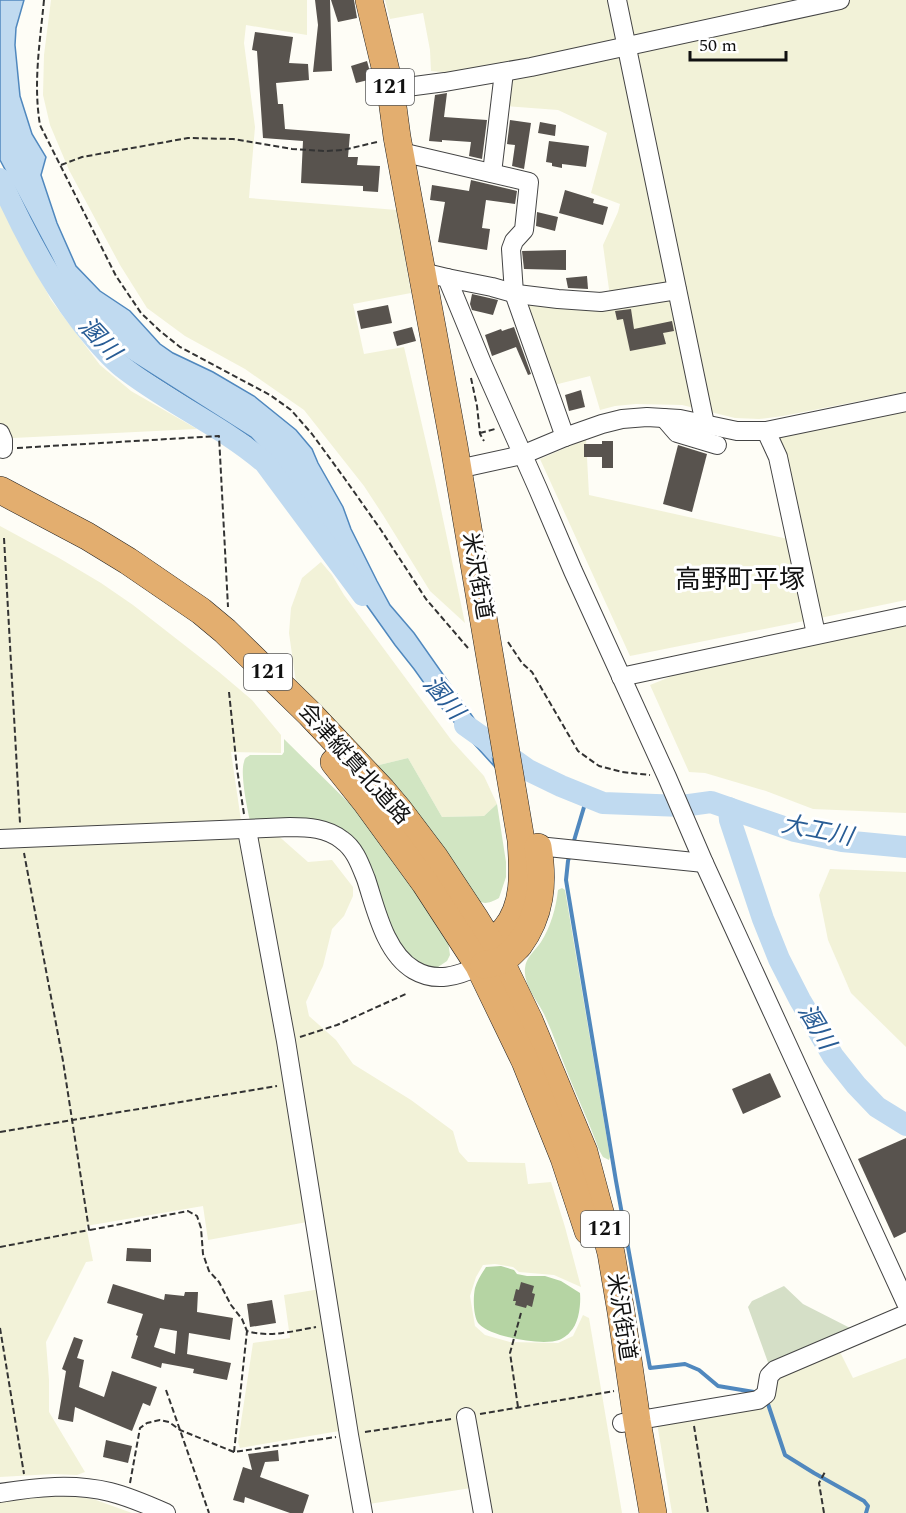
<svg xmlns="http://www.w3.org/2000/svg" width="906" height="1513" font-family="Spectral,'Noto Sans JP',serif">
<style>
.farmland{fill:#f2f2d8}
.green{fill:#d1e5c2}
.forest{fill:#b5d4a3}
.cemetery{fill:#d5dfc7}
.water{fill:#c0daf0;stroke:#5088be;stroke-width:1.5}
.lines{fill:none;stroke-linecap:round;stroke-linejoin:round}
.stream{stroke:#5088be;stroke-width:4}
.river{stroke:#c0daf0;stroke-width:22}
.building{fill:#58534e;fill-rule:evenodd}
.minor-casing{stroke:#444;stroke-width:20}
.highway-casing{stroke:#222;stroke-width:28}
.path{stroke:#333;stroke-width:2;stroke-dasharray:6 3;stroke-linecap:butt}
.minor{stroke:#fff;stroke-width:18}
.highway{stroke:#e3ae6f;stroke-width:27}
.labels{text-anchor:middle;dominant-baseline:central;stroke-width:6;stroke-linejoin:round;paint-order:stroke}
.shield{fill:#fff;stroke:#585858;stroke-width:1.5}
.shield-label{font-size:21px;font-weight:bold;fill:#111}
.street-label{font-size:22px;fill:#111;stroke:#fff}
.water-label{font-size:24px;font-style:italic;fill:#285c95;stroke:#fff}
.quarter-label{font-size:26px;fill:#111;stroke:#fff}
</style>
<rect width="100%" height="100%" fill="#fefdf6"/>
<g class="farmland">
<path d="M51 0H307V35L246 25 244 43 255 127 249 198 397 210 411 293 353 304 364 354 404 347 435 481 465 623 430 591 383 515 364 486 304 410 245 369 185 336 147 308 120 265 69 170 50 125 43 95 44 55Z"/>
<path d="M385 0H906V392L783 416 759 419 735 418 682 405 636 404 615 406 600 410 590 376 554 385 522 297 611 304 603 245 618 212 620 204 591 193 607 133 558 110 506 106 511 61 451 73 431 71 430 50 423 13 390 19Z"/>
<path d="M0 202 51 300 100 365 131 391 197 429 13 438 0 431Z"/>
<path d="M906 408V600L820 618 803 536 778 435Z"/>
<path d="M586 439 589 495 788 539 809 620 630 656 540 459Z"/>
<path d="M0 526 59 558 101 583 133 605 219 672 252 700 281 735V753L231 752 243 834 274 832 308 862 332 860 353 887V896L344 916 332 929 323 966 306 1002 309 1016 336 1040 353 1064 411 1100 453 1131 459 1152 468 1162 525 1163 528 1184 551 1182 565 1227 581 1287 554 1275 519 1272 513 1267 495 1264 483 1265 476 1277 470 1296 475 1326 485 1335 510 1342 558 1343 573 1336 583 1315 589 1318 622 1513H489L471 1488 369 1504 357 1428 240 1448 238 1442 253 1343 290 1338 284 1295 320 1289 307 1222 208 1240 203 1206 86 1226 93 1261 86 1262 46 1342 49 1380V1412L85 1472 77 1475 53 1474 0 1477Z"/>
<path d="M321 562 332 575 344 595 452 741 484 776 497 804 484 816 442 817 408 758 375 766 296 683 289 633 291 608 302 578Z"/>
<path d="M906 623V813L813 809 766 791 705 773 689 772 650 685 692 668Z"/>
<path d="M830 869 906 872V1047L851 993 828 940 819 895Z"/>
<path d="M839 1350 853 1378 906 1358V1513H672L657 1423 761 1404 775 1380Z"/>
<path d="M25 1496H72L93 1499 132 1513H0V1500Z"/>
</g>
<g class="green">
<path d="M284 739 350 804 405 873 448 941 450 955 447 961 438 967H432L423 965 408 956 396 937 365 862 357 847 250 821C247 808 240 773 244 762 245 757 246 758 250 755H282L284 752Z"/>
<path d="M408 758 442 817 484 816 497 804 506 862V877L499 898C486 905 484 904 471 898L375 766Z"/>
<path d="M562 888 565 890 610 1157 609 1160 603 1157 599 1150C590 1124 578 1099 568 1074 560 1054 553 1033 544 1014 537 1000 523 984 525 968 526 957 535 951 541 942 551 926 556 908 558 890Z"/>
</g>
<path class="forest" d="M501 1266 514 1270 517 1274 527 1276H545L561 1281 580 1293C581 1304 579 1324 570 1332 568 1335 562 1339 559 1340 542 1346 491 1337 479 1324 473 1317 473 1297 475 1288 477 1281 482 1273 486 1267Z"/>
<path class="cemetery" d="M784 1286 803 1304 856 1331 770 1368 748 1307 752 1301Z"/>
<path class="water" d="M0 0H24L16 28 15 45 20 96 32 134 46 157 41 175 57 223 76 266 100 291 130 311 160 344 173 353 213 372 254 396 296 430 312 449 318 463 343 507 351 529 377 581 390 605 414 633 475 720 488 734 494 766 444 711 414 669 395 645 353 586 326 533 274 462 251 437 128 359 106 341 79 309 65 287 53 260 0 160Z"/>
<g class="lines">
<g class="stream">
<path d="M573 844 587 797"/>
<path d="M570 854 568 861 566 880 616 1181 650 1368 685 1364 699 1370 718 1386 754 1392"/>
<path d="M765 1400 767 1401 785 1455 814 1473 864 1501 868 1506 866 1513"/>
</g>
<g class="river">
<path d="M0 179C22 229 48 278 81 322 93 337 105 353 121 366 166 402 221 425 265 463L363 595"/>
<path d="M465 725 528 770 561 786 603 803 682 806 711 802 795 831 842 841 906 847"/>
<path d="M729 808 730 820 763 919 779 959 800 1000 833 1056 856 1085 877 1107 906 1125"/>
</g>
</g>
<g class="building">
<path d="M315 0H330L332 71 313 72 318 25Z"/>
<path d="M331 0H354L357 18 338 22Z"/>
<path d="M255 32 293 37 289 63 308 64 309 80 276 83 278 104H283L285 129 350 134 348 157H358L357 165 380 166 378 192 363 191V186L301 183 303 141 263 138 257 51 252 50Z"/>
<path d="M367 61 372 79 356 83 351 66Z"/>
<path d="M447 93 444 117 487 120 482 159 469 156 471 142 442 140V142L429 141 435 95Z"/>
<path d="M510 120 531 123 524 169 512 166 515 145 507 144Z"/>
<path d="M540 122 556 125 555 136 538 133Z"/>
<path d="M549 141 589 146 586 167 562 164V168L552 166V163L546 162Z"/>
<path d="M471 180 517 191 515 204 486 200 482 228 490 229 487 250 438 242 445 202 430 200 432 185 469 191Z"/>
<path d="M565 190 594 199 593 203 608 207 603 225 559 213Z"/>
<path d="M537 212 558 217 555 231 536 226Z"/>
<path d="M566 250V270L524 269 522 251Z"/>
<path d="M587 276 588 289 568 288 566 278Z"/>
<path d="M472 294 498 300 493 315 472 310 470 304Z"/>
<path d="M388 305 392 323 361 329 357 311Z"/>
<path d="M631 309 634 329 672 321 674 331 663 333 666 344 630 351 623 319 617 320 615 311Z"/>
<path d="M412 327 416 341 397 346 393 332Z"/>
<path d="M514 327 531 374 528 375 516 347 492 356 485 335 501 329 502 331Z"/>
<path d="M581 390 585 407 569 411 565 395Z"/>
<path d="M602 441H613V468H602V457H584V444H602Z"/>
<path d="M678 445 707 454 692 512 663 504Z"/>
<path d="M770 1073 781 1097 743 1114 732 1089Z"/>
<path d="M906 1138V1232L894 1238 858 1159Z"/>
<path d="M127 1248 151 1249V1262L126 1261Z"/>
<path d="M521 1282 534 1286 532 1293 535 1294 532 1307 527 1305 526 1308 515 1305 516 1301H513L516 1289 519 1290Z"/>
<path d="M113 1284 164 1300 165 1294 184 1296 185 1292H198L197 1312 233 1318 230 1340 189 1333 187 1354 231 1363 227 1380 193 1373 194 1369 162 1363 161 1368 131 1358 138 1336 136 1335 143 1314 107 1303ZM160 1328 177 1331 175 1354 154 1347Z"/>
<path d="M272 1300 276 1323 250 1327 247 1304Z"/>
<path d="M74 1337 83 1340 77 1358 84 1360 79 1387 104 1397 112 1371 157 1387 150 1406 143 1403 132 1431 75 1407 73 1422 58 1419 66 1371 62 1369Z"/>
<path d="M106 1440 132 1446 128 1463 103 1457Z"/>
<path d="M278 1450 279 1461 265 1462 260 1477 309 1495 303 1513H290L245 1497 244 1503 233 1500 243 1467 252 1470 248 1454Z"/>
</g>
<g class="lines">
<g class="minor-casing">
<g id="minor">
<path d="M617 0 705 424"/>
<path d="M391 92 407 87 445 82 531 67 840 0"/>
<path d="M401 152 529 182 524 230 514 241 511 249 514 293 565 437"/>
<path d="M492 173 504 72"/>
<path d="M422 272 447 278 482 363 538 489 573 571 667 777 704 863 906 1303"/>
<path d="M447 278 492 287 517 294 558 299 601 302 677 290"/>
<path d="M664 418 677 433 717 445"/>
<path d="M766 431 778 457 816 634"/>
<path d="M0 433 3 440V449"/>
<path d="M458 469 522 455 565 437 602 424 622 419 647 417 680 419 737 431H766L906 402"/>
<path d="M621 677 906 616"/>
<path d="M247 830 286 1041 349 1435 363 1513"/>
<path d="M0 839 290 827C308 827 327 828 342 840 355 849 360 864 366 879 376 909 385 953 414 970 436 983 458 976 479 966"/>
<path d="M538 846 704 863"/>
<path d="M466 1417 483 1513"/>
<path d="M622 1423 758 1400 766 1394 769 1376 775 1370 906 1314"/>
<path d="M0 1493C36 1487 74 1483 110 1492 130 1497 148 1505 166 1513"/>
</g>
</g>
<g class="highway-casing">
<g id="highway">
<path d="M369 0 391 92 397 137 454 446 521 840C523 870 526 905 505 930 500 935 494 937 490 942 486 946 484 954 482 959"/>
<path d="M0 490 87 536 128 561 201 611 225 631 310 714 382 790 398 809 435 858 476 920 497 954 529 1020 584 1152 611 1253 621 1312 637 1421 653 1513"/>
<path d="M334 762 366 802 425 883 479 966 525 1061 564 1158 588 1231"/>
<path d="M484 965C490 963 496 963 502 960 508 957 514 950 519 945 541 915 544 883 538 847"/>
</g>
</g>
<g class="path">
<path d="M44 0C40 42 33 83 40 125L116 276 141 313 160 331 180 347 270 395 291 410 312 434 345 479 381 530 426 599 468 648"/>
<path d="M61 165 82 157 188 138 233 139 292 149 325 151 343 150 377 142"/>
<path d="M471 378 477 406 480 434 484 441"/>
<path d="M480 433 495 429"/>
<path d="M17 448 219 436 228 607"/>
<path d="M4 538 20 823"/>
<path d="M508 642 522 663 532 672 578 751 599 766 622 772 650 775"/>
<path d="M229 692 237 769 244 814"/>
<path d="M300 1037 337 1025 408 993"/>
<path d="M0 1132 277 1086"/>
<path d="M90 1230 188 1211 197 1216 201 1228 203 1254 209 1271 219 1282 231 1305 242 1319 247 1331C270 1338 293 1331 316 1327"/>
<path d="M0 1247 89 1230 63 1061 24 853"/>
<path d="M0 1328 24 1474"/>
<path d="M166 1390 209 1513"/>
<path d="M518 1407 510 1353 521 1313"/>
<path d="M480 1414 614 1391"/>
<path d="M694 1426 708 1513"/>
<path d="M365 1432 451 1419"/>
<path d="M234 1452 247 1331"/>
<path d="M130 1483 140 1428 147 1423 160 1420 169 1422 180 1430 234 1452 336 1437"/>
<path d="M824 1513 819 1483 825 1472"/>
</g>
<use href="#minor" class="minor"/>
<use href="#highway" class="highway"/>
</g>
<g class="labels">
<g class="shield">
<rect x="366" y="69" width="48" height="36" rx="4.5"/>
<rect x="244" y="654" width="48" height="36" rx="4.5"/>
<rect x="581" y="1211" width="48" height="36" rx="4.5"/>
</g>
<g class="shield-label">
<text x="390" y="87">121</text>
<text x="268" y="672">121</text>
<text x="605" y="1229">121</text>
</g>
<g class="street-label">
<text transform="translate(477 576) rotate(80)">米沢街道</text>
<text transform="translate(354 764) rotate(48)">会津縦貫北道路</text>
<text transform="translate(621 1317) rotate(81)">米沢街道</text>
</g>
<g class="water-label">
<text transform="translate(99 339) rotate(47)">溷川</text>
<text transform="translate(443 698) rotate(50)">溷川</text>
<text transform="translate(817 831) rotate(11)">大工川</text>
<text transform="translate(816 1027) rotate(59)">溷川</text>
</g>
<g class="quarter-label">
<text x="740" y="580">高野町平塚</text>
</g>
</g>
<path d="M690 51v9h96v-9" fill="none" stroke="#111111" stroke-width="3"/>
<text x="699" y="51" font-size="18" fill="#111111" stroke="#ffffff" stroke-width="4.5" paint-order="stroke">50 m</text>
</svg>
